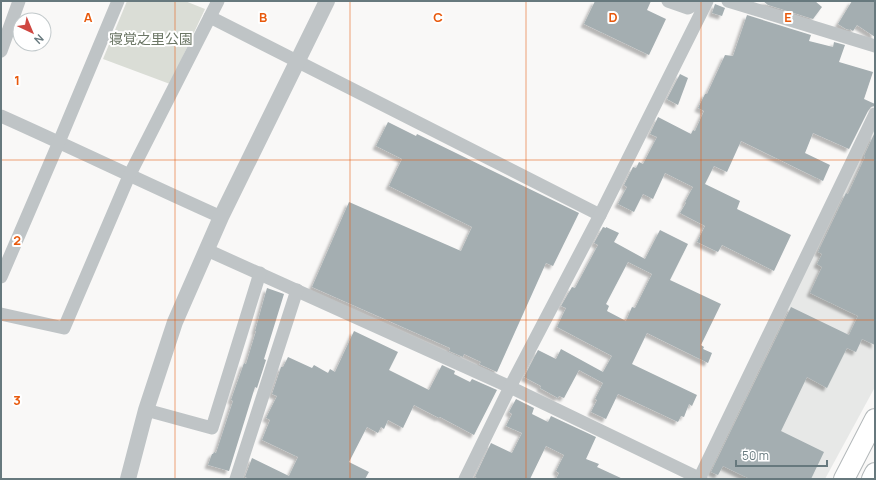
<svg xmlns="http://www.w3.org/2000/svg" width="876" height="480" font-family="Manrope,'Noto Sans JP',sans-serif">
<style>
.built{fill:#e7e8e7}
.green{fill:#daddd6}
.building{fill:#a4aeb1;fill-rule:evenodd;filter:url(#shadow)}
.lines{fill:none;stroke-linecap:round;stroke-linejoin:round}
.primary-casing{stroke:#b3b8ba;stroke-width:22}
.minor{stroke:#bfc4c6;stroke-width:13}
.tertiary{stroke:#bfc4c6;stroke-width:16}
.primary{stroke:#fff;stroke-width:20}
.grid{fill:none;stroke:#e8590c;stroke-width:1;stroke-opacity:0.55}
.labels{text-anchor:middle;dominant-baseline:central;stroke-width:4;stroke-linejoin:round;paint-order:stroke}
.park-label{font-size:14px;fill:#6c7766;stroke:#fff}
.grid-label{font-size:13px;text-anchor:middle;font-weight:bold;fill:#e8590c;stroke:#fff;stroke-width:4;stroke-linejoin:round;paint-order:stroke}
</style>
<defs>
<filter id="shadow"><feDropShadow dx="-3.5" dy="3.5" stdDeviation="1" flood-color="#0004"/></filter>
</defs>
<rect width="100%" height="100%" fill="#f9f8f7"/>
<path class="built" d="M875 115V387L825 479H711L705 477Z"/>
<path class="green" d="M127 1H185L205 9 170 84 103 59Z"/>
<g class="building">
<path d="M595 1H651L647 10 666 19 649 55 584 24Z"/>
<path d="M763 1H815L822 7 813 19 768 5Z"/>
<path d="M852 1H875V37L857 25 853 31 850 29V30L846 29 838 24Z"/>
<path d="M715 4 725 8 722 16 712 13Z"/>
<path d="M747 15 811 35 809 41 833 47 834 42 845 45 839 62 873 72 864 99 875 104V106L871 107 868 111 849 149 813 133 805 153 830 165 823 181 741 141 727 172 714 166 705 184 740 201 737 209 791 235 774 271 722 245 718 252 697 242 705 226 680 213 686 203 685 202 693 187 665 173 653 199 643 194 634 212 618 204 627 187 624 185 633 167 636 168 639 162 643 164 657 137 650 134 658 117 691 134 693 130 695 131 704 111 698 108 705 94H707L725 55 733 56Z"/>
<path d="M680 74 688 78 678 105 667 99Z"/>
<path d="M388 122 416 136 417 134 579 213 553 266 546 263 497 372 479 364 481 362 464 354 463 357 449 351 450 348 312 287 349 202 461 251 472 227 389 186 402 159 376 146Z"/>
<path d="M875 132V345L862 339 856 352 847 348 827 388 807 377 781 431 824 452 811 479H750L723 466 718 475 711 472 791 307 849 335 858 316 810 293 822 267 817 264 822 254 818 252 846 193 848 194 865 157 864 156Z"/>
<path d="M603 227 606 228V227L619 233 614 242 645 259 660 230 688 244 670 280 721 304 701 345 704 347 703 349 712 353 708 363 647 333 632 364 697 395 692 406 689 404 684 417 681 416 678 422 618 394 606 419 591 412 597 400 595 399 603 383 579 370 564 398 559 396 558 398 540 388 541 386 524 377 538 350 556 359 561 349 603 372 612 356 557 327 566 308 561 306 572 287 575 288 598 245 594 243ZM628 262 652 274 635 308 632 307 626 321 607 311 609 306 606 304Z"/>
<path d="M267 288 284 294 264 359 266 360 257 388 255 387 229 471 208 465 212 454H213L214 452 216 453 233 401 231 400 244 363 246 364 256 331H255Z"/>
<path d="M354 331 398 352 389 370 429 390 442 365 455 371 454 374 470 382 472 379 497 390 474 435 440 417 439 418 414 405 403 428 388 420 384 429 381 427 378 433 367 427 349 462 369 472 365 479H250L245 477 252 458 289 476 298 457 262 440 270 420 266 418 277 396 272 394 281 367H283L288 357 312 368 314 365 328 373 330 369 335 372Z"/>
<path d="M516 399 534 408 532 414 548 422 551 416 596 437 586 459 599 464 597 467 623 479H556L559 473 556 471 564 455 546 446 530 479H479L475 477 491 443 512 453 522 433 506 426 512 414 509 412Z"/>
</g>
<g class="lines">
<g class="primary-casing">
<g id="primary">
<path d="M844 479 875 419"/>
<path d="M872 479 875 473"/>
</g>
</g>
<g class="minor">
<path d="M668 1 688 8 701 1"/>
<path d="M728 1 875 46"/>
<path d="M210 17 600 215"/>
<path d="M1 51 19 1"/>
<path d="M1 116C75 149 147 184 221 217"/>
<path d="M207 250 510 387 701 479"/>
<path d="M1 277 59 142 118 1"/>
<path d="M1 314 64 328 129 176 218 1"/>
<path d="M146 410 212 428 260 273"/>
<path d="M236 479 297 290"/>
<path d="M465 479 510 387 600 215 707 1"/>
<path d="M699 479 875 114"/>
</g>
<path class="tertiary" d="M128 479 146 410 175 322 221 217 327 1"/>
<use href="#primary" class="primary"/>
</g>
<path class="grid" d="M175 1V479M350 1V479M526 1V479M701 1V479M1 160H875M1 320H875"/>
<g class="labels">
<g class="park-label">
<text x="151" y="38">寝覚之里公園</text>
</g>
</g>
<g class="grid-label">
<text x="88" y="22">A</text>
<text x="263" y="22">B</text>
<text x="438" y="22">C</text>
<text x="613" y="22">D</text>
<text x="788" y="22">E</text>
<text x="17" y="85">1</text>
<text x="17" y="245">2</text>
<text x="17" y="405">3</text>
</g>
<rect width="876" height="480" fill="none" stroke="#67797e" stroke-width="4"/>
<g transform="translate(32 32) rotate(136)"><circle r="19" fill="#ffffff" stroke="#c2c9cb"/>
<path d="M0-3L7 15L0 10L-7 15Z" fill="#cf4741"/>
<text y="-6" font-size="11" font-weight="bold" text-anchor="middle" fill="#67797e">N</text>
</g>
<path d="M736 460v6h91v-6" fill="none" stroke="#67797e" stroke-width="2"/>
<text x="742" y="460" font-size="12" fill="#67797e" stroke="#ffffff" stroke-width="3" paint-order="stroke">50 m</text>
</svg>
